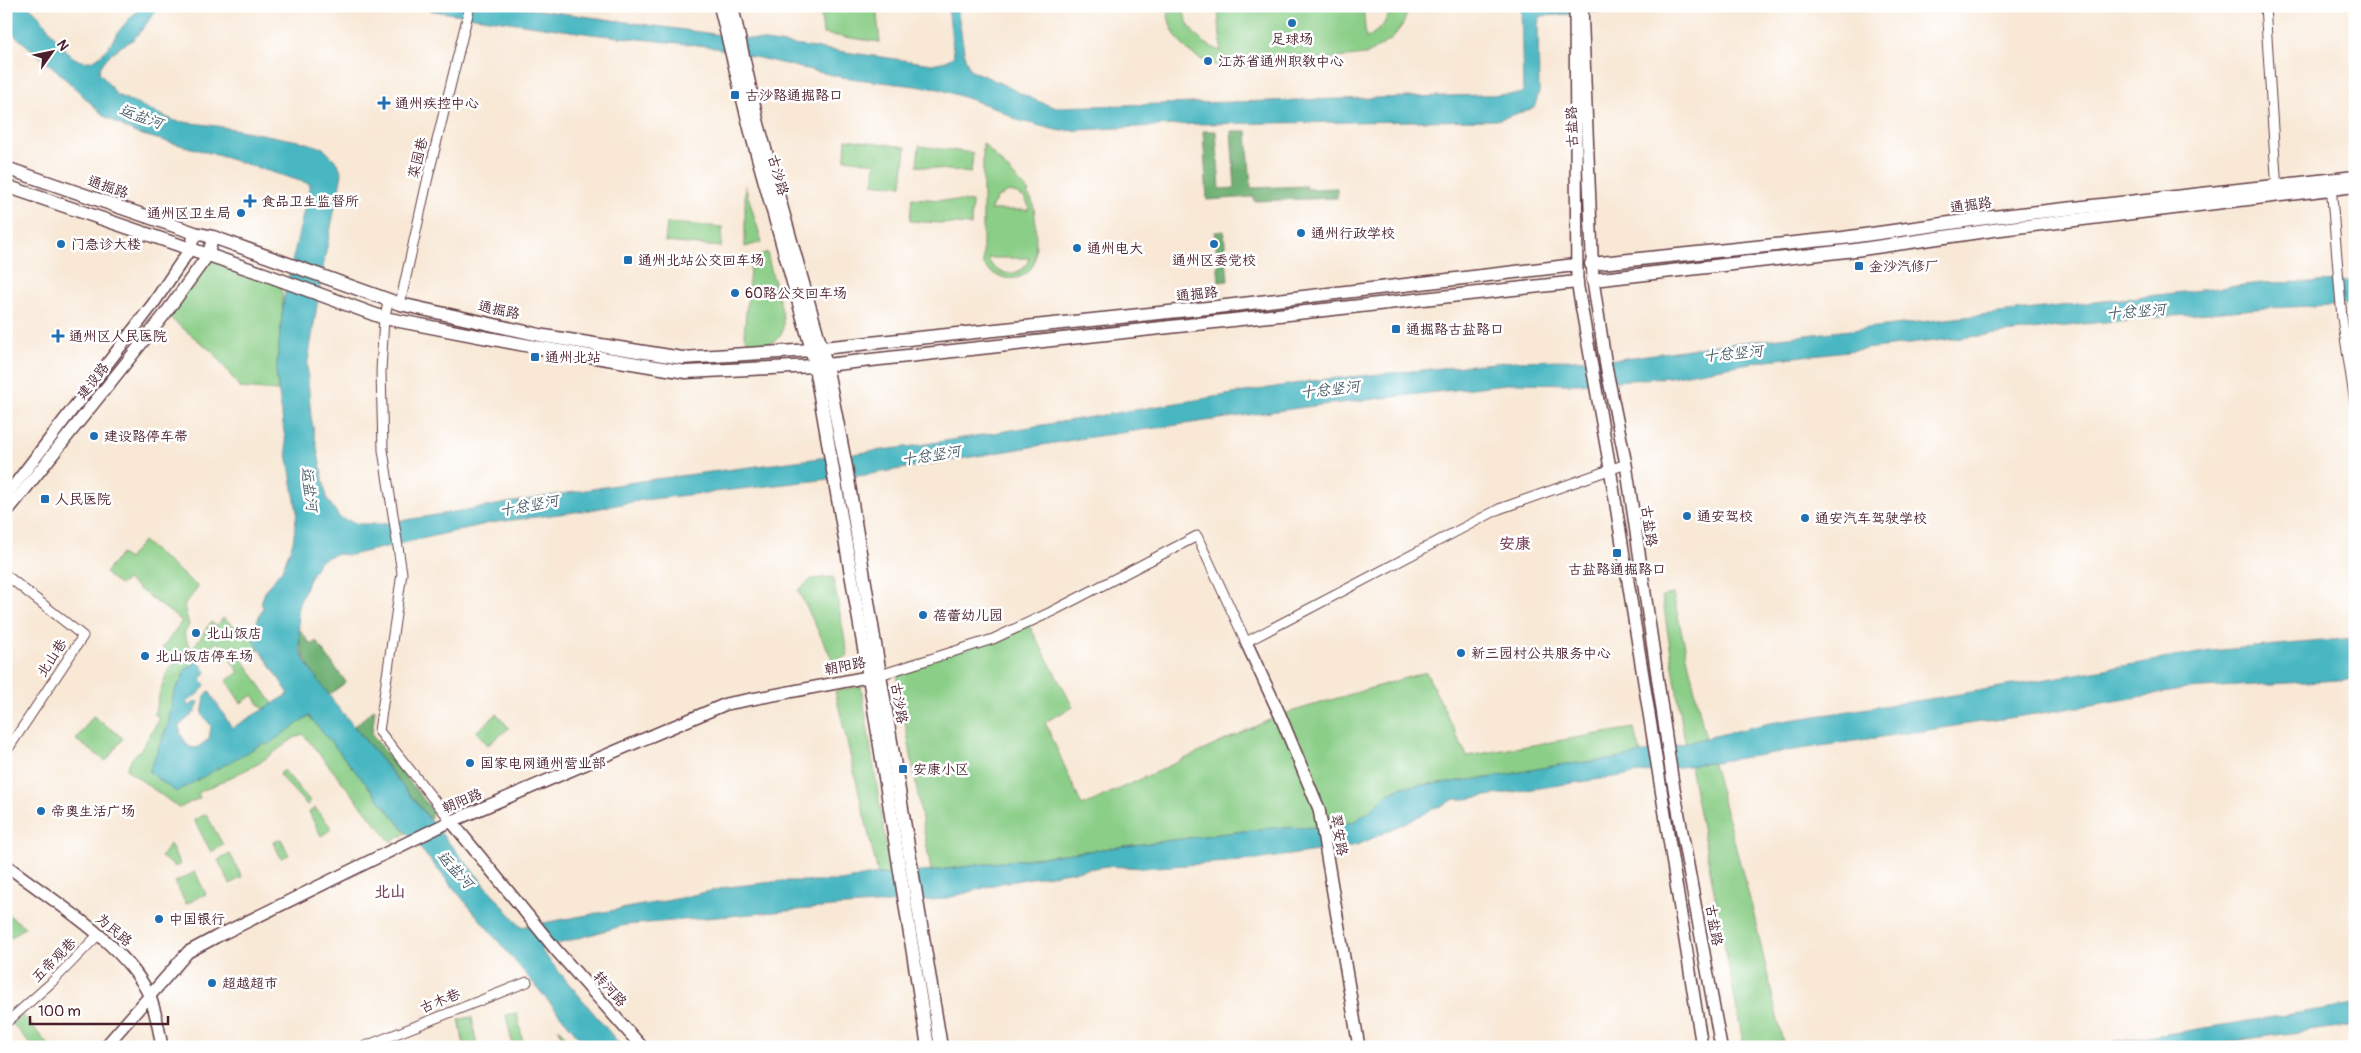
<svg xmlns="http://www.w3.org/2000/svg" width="2361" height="1053" font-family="Pangolin,'LXGW WenKai TC',sans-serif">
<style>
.green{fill:#8ace87;stroke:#6a7659;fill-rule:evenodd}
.forest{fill:#6fb174;stroke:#5c6850}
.water{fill:#49b7c2;stroke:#4a6b76}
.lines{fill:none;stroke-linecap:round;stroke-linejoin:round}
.minor-casing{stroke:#643d44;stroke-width:11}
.tertiary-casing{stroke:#643d44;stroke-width:14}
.secondary-casing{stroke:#643d44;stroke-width:15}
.minor{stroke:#fff;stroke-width:9}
.tertiary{stroke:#fff;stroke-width:11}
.secondary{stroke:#fff;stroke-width:12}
.poi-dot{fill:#1f6fb2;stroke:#fff;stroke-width:2}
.labels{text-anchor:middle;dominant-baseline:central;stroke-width:5;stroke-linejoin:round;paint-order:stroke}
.poi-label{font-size:14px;fill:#4a1f2b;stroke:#fff;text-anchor:start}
.street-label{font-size:14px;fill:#4a1f2b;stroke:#fff}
.water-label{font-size:15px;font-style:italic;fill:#4a5c67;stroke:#fff}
.quarter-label{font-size:16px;font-weight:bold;fill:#7a445c;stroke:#fff}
</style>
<rect width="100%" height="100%" fill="#fff"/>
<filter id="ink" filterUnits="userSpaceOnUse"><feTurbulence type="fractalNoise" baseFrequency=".02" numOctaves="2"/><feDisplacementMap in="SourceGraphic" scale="10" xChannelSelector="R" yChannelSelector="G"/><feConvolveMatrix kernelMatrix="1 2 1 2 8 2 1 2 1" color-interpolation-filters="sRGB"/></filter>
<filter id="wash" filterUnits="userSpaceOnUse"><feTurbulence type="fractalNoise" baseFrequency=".0096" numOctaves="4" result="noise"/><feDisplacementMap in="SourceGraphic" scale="20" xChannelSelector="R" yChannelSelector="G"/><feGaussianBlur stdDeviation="1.12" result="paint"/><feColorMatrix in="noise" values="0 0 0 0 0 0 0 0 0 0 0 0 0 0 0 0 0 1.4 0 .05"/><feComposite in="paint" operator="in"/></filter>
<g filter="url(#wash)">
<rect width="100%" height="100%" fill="#f8e8d5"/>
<g class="green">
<path d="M820 6H876L880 42 823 34Z"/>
<path d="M1167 6H1183C1186 30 1200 43 1221 51L1218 6H1363L1366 39 1382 27 1393 6H1410L1403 24 1392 39 1366 55 1232 68C1198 66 1168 42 1167 6Z"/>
<path d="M846 139 906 147 902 185 873 184 875 163 845 159Z"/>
<path d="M983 143 1029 192 1027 194C1030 197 1032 200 1033 204 1036 213 1037 254 1034 263 1024 286 995 281 983 264ZM1009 192C1020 194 1028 197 1029 210H990L997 198ZM988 258H1029C1023 279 995 278 988 258Z"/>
<path d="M919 146 973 153 971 173 917 166Z"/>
<path d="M745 186 762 242 745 247Z"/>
<path d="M912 198 972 202 971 225 910 221Z"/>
<path d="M667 223 723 227 721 247 665 242Z"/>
<path d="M767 252C770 267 774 281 778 295 786 327 790 342 751 348L744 335 751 259Z"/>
<path d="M208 255 280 281C288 317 273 354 278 391L240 388 215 354 165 314Z"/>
<path d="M143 541 198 587 184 606 189 625 184 634 191 650 179 658H174L162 649 182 621 127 580 119 585 105 573 121 554 128 559Z"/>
<path d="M833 577 848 656 833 661 798 590 812 579Z"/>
<path d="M1673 594 1704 731 1752 907 1784 1047H1744L1682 724 1662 596Z"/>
<path d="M223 618 239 629 245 638 251 635 260 649 243 660 273 704 265 709 261 707 253 695 241 703 226 681 239 672 218 642 200 654 191 651 211 622 217 626Z"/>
<path d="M1028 623 1073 707 1045 722 1082 806 1280 715 1426 672 1467 756 1634 728 1641 754 1616 759 1558 765 1488 778 1402 787 1388 793 1372 809 1355 821 1330 827 1267 828 931 871 896 669Z"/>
<path d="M193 654 198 661 185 670 182 679 174 692 168 724 149 772 295 724 309 716 407 833 391 842 303 734 294 738 258 764 198 793 200 798 179 808 126 769 132 758 142 748 158 721V716L154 714C159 699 163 672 175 663 180 659 188 657 193 654Z"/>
<path d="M861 686 891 875 878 874 835 691Z"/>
<path d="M497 714 509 728 488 745 476 732Z"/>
<path d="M93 716 123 738 106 761 76 740Z"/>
<path d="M284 770 310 801 308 806 279 775Z"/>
<path d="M315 808 330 826V830L321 836 309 812Z"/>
<path d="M206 814 223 845 211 852 194 820Z"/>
<path d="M281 839 289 855 281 858 273 842Z"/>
<path d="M170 844 180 864 176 867 161 857Z"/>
<path d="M230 854 242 877 230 884 218 860Z"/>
<path d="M195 872 206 894 186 904 175 882Z"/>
<path d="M6 913 25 927 11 938 6 934Z"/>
<path d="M517 1013 524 1047H513L506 1015Z"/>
<path d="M23 1015 50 1047H32L12 1023Z"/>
<path d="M472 1017 477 1047H464L459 1019Z"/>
<path d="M559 1028 573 1047H563Z"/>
</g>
<g class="forest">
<path d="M1203 131H1216L1220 189 1235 188 1231 131H1247L1251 188 1306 186V189L1337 188V198L1254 201V197L1207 200Z"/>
<path d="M1224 231 1228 281 1219 282 1215 232Z"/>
<path d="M298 627 311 645 316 641 346 682 329 695C310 668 301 661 298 627Z"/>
<path d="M375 709 372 735 433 811 430 819 354 726Z"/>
</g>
<g class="water">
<path d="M6 6C13 6 23 4 29 7 48 17 68 76 97 58 107 51 112 41 119 31 126 22 134 14 142 6H159C154 13 137 38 132 40 119 48 103 56 99 72L117 95 175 121 217 126 304 142 323 148 338 163 342 174 325 256 307 367 311 417 327 499 340 518 359 524H382L640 481 914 446 1318 380 1515 361 1619 359 1710 346 2262 283 2355 281V304L2267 308 2093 323 1768 360 1670 377 1577 384 1515 383 1313 406 1084 438 865 475 643 500 590 510 490 523 351 555 335 554 319 561 309 579 298 607 300 649 305 662 334 702 444 837 521 927 676 899 728 887 782 881H841L878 874 891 875 931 871 1267 828 1330 827 1355 821 1372 809 1388 793 1402 787 1488 778 1558 765 1616 759 1770 723 1948 696 2210 651 2355 638V679L2187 689 2042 713 1466 799H1455L1358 845 1255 860 1143 868 1107 866 1001 883 944 899 832 907 625 925 540 949 622 1047H587L309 716 267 745 264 743 176 792 149 772 168 724 174 692 182 679 185 670 198 661 206 672 201 679 205 685 199 693 186 702 189 706 197 701 199 702 195 712 179 726 181 735 189 747 197 748 209 739 211 726 202 714 205 696 209 691 232 728 289 694 251 636 263 607 261 603 266 589 283 568 293 542 297 512 287 453 276 372 284 297 310 184 210 153 135 133 104 116 55 69 6 28Z"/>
<path d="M416 6H502L532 9 932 64 946 61 954 56 948 6H957L965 58 971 71C1000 80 1024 98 1054 107L1519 94 1523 92 1521 6H1629L1614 11 1541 16 1538 24 1539 92 1534 108 1497 120 1194 124 1060 131 1017 120 996 108 939 89 841 77 707 46 591 34 434 11Z"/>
<path d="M2355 1004V1025L2253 1038 2201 1047H2085Z"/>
</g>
</g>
<g filter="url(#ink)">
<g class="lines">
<g class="minor-casing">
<g id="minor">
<path d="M2265 6 2277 191"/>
<path d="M2331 185 2342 318 2355 403"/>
<path d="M389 300 384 318 381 371 383 450 402 573 379 731 451 821"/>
<path d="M400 304 428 177 470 6"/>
<path d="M6 575 83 636 6 752"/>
<path d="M1246 642 1499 509 1626 464"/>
<path d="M880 675 993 639 1051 612 1197 536 1246 642"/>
<path d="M6 1023 51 983 98 935"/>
<path d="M363 1047 527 982"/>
</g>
</g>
<g class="tertiary-casing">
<g id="tertiary">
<path d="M1575 6 1577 282 1610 468 1702 1047"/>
<path d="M1582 6 1593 280 1606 366 1626 464 1672 777 1721 1047"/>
<path d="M6 496 153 304 190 249 195 233"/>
<path d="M6 513 165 314 208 255 213 237"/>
<path d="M1246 642 1280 715 1319 809 1359 1047"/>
<path d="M451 821 556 950 642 1047"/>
<path d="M6 865C51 900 125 943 149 995 156 1010 159 1031 162 1047"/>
<path d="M105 1047 188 952 216 937 443 825 726 704 878 675"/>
</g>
</g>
<g class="secondary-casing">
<g id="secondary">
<path d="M720 6 752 136 812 350 869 677 928 1047"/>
<path d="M732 6 758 124 826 365 846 467 941 1047"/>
<path d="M6 168 195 233 213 237 400 304 544 336 682 358 812 350"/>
<path d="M6 186 264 274 384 318 535 347 686 372 815 366"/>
<path d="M1591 264 1843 238 1993 217 2355 177"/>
<path d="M1593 280 1855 250 1993 230 2355 186"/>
<path d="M822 348 1217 307 1575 265"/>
<path d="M826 365 1577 282"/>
</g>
</g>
<use href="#minor" class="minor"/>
<use href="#tertiary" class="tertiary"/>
<use href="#secondary" class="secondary"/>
</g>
</g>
<g class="poi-dot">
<circle cx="1292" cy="23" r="5"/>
<circle cx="1208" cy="61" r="5"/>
<rect x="730" y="90" width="10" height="10" rx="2.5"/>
<path d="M381.5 95.5h5v5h5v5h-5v5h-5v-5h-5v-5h5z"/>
<path d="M247.5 193.5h5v5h5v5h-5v5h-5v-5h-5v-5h5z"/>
<circle cx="241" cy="213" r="5"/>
<circle cx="1301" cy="233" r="5"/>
<circle cx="61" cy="244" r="5"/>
<circle cx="1214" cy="244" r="5"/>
<circle cx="1077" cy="248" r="5"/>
<rect x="623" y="255" width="10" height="10" rx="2.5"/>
<rect x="1854" y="261" width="10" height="10" rx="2.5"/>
<circle cx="735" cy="293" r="5"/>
<rect x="1391" y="324" width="10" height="10" rx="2.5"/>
<path d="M55.5 328.5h5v5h5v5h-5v5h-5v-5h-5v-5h5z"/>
<rect x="530" y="352" width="10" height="10" rx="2.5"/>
<circle cx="94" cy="436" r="5"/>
<rect x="40" y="494" width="10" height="10" rx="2.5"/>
<circle cx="1687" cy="516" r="5"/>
<circle cx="1805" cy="518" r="5"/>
<rect x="1612" y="548" width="10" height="10" rx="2.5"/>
<circle cx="923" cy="615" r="5"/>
<circle cx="196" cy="633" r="5"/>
<circle cx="1461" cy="653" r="5"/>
<circle cx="145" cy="656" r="5"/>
<circle cx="470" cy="763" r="5"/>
<rect x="898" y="764" width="10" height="10" rx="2.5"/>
<circle cx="41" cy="811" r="5"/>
<circle cx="159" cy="919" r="5"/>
<circle cx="212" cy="983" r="5"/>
</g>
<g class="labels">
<g class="poi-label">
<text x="1292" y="39" text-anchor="middle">足球场</text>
<text x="1218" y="61">江苏省通州职教中心</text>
<text x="745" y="95">古沙路通掘路口</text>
<text x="395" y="103">通州疾控中心</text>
<text x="261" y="201">食品卫生监督所</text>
<text x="231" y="213" text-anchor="end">通州区卫生局</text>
<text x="1311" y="233">通州行政学校</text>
<text x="71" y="244">门急诊大楼</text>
<text x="1087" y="248">通州电大</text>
<text x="638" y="260">通州北站公交回车场</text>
<text x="1214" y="260" text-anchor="middle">通州区委党校</text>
<text x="1869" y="266">金沙汽修厂</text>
<text x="745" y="293">60路公交回车场</text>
<text x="1406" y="329">通掘路古盐路口</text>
<text x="69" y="336">通州区人民医院</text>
<text x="545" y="357">通州北站</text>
<text x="104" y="436">建设路停车带</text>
<text x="55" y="499">人民医院</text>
<text x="1697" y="516">通安驾校</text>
<text x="1815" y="518">通安汽车驾驶学校</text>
<text x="1617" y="569" text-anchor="middle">古盐路通掘路口</text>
<text x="933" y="615">蓓蕾幼儿园</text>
<text x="206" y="633">北山饭店</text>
<text x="1471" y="653">新三园村公共服务中心</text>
<text x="155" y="656">北山饭店停车场</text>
<text x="480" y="763">国家电网通州营业部</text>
<text x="913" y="769">安康小区</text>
<text x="51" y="811">帝奥生活广场</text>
<text x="169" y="919">中国银行</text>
<text x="222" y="983">超越超市</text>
</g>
<g class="street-label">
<text transform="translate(1572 127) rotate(-92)">古盐路</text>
<text transform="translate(418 158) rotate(-76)">菜园巷</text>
<text transform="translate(778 175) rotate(74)">古沙路</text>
<text transform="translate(108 187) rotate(19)">通掘路</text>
<text transform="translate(1971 205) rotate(-8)">通掘路</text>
<text transform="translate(1197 294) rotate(-6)">通掘路</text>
<text transform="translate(499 310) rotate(12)">通掘路</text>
<text transform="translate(93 381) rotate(-52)">建设路</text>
<text transform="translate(1649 526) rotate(82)">古盐路</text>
<text transform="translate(52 658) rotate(-57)">北山巷</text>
<text transform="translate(845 666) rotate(-11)">朝阳路</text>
<text transform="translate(899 703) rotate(81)">古沙路</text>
<text transform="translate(462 801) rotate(-23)">朝阳路</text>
<text transform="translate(1339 835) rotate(80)">翠安路</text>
<text transform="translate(1714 925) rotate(80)">古盐路</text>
<text transform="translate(114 930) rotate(40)">为民路</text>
<text transform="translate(54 960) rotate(-45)">五帝观巷</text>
<text transform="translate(610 989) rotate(48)">转河路</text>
<text transform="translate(440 1001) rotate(-22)">古木巷</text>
</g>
<g class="water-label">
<text transform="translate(141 117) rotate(20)">运盐河</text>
<text transform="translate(2136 312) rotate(-5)">十总竖河</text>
<text transform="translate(1733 354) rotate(-6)">十总竖河</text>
<text transform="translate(1330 390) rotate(-7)">十总竖河</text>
<text transform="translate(931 456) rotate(-9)">十总竖河</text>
<text transform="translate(309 489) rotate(83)">运盐河</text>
<text transform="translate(529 506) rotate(-10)">十总竖河</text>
<text transform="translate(455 870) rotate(48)">运盐河</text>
</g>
<g class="quarter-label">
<text x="1515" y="544">安康</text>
<text x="390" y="892">北山</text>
</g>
</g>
<rect width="2361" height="1053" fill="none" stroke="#fff" stroke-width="25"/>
<g transform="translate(52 52) rotate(57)" stroke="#ffffff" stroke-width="4" paint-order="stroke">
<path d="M0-4L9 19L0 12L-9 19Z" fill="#4a1f2b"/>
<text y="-8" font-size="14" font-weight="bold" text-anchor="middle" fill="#4a1f2b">N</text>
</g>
<path d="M30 1016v8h138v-8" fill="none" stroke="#4a1f2b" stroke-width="2.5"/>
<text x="38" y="1016" font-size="15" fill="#4a1f2b" stroke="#ffffff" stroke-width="4" paint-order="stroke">100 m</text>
</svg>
